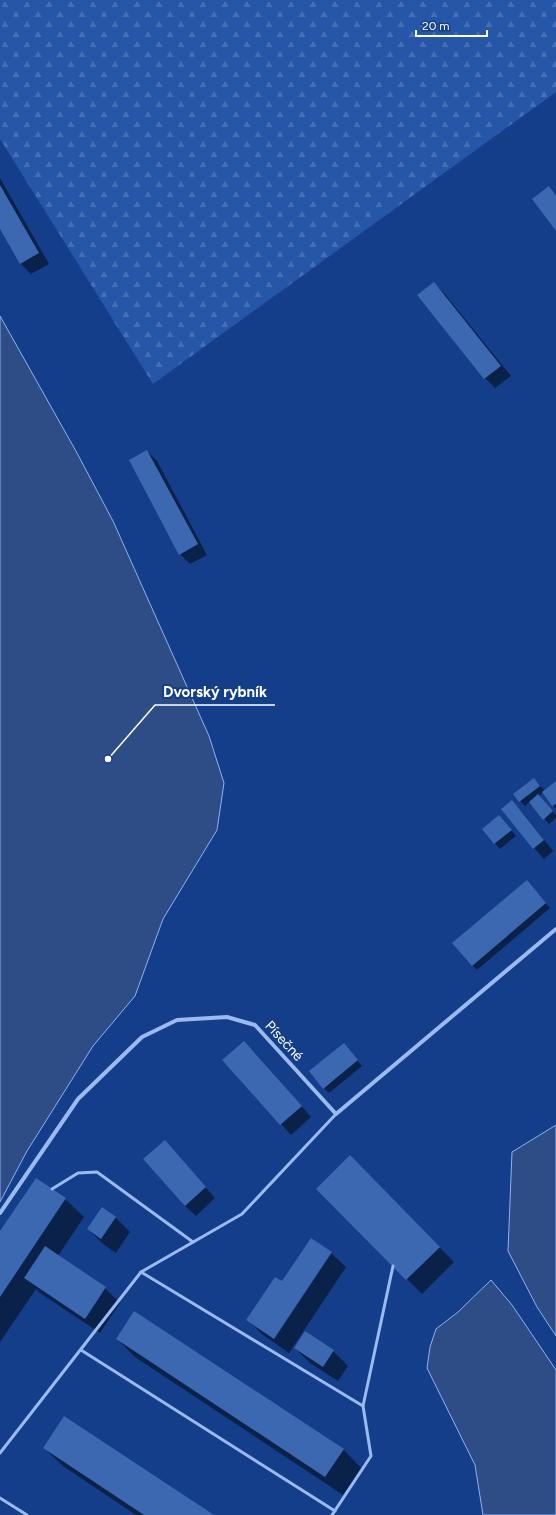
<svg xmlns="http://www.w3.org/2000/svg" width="556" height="1515" font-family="Figtree,sans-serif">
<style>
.forest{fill:url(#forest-firs)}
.water{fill:#2e4d86;stroke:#8cb4f3}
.shadow{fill:#0007}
.building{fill:#3c68b2}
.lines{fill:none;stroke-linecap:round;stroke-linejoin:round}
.service{stroke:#9abaf0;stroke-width:3}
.minor{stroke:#9abaf0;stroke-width:4}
.labels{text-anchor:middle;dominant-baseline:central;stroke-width:4;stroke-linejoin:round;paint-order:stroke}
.street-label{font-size:14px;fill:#fff;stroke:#143e89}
.leader{fill:none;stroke:#fff;stroke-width:1.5}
.callout-dot{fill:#fff;stroke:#143e89;stroke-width:1.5}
.callout-label{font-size:15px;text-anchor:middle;font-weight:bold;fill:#fff;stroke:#143e89;stroke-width:4;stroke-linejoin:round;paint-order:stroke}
</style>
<defs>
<pattern id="forest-firs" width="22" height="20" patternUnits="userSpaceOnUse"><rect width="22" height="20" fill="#2556a8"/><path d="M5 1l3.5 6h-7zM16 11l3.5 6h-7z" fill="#466fb5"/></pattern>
</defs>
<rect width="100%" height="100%" fill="#143e89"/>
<path class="forest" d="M0 0H556V92L153 384 0 139Z"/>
<g class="water">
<path d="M0 316 77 453 113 521 209 736 224 783 217 830 163 919 135 996 93 1046 27 1151 0 1202Z"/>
<path d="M556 1125V1336L537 1307 508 1251 512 1152Z"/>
<path d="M491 1280 512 1305 556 1370V1515H483L475 1465 427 1368 430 1347 436 1329 458 1312Z"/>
</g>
<g class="shadow">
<path d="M0 178 49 264 31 274 21 264 0 227Z"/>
<path d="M434 283 444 293 511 376 495 388 485 378 419 295Z"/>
<path d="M147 451 157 461 207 555 190 564 180 554Z"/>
<path d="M534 779 545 791 556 783V809L543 792 539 796 556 815V818L549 824 530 802 525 806 520 801Z"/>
<path d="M512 802 522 812 553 851 544 859 534 848 502 809Z"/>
<path d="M504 821 516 836 500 849 483 829Z"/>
<path d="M532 887 550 908 477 970 472 965Z"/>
<path d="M348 1049 362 1066 329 1093 324 1088Z"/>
<path d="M254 1052 311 1117 291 1135 281 1124Z"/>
<path d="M165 1141 215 1198 196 1216 185 1206Z"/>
<path d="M350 1156 454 1262 422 1294 317 1189Z"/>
<path d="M36 1179 65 1199 84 1217 58 1256 105 1288 120 1303 100 1333 40 1293 36 1289 0 1342V1233Z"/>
<path d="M102 1209 116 1218 130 1232 116 1253 103 1244 88 1229Z"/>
<path d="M331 1253 346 1267 289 1353 262 1334 248 1320 282 1282Z"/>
<path d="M306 1333 333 1351 348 1366 338 1381 310 1363 295 1348Z"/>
<path d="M117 1339 343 1449 361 1468 343 1495 135 1357Z"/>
<path d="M44 1448 212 1515H136L63 1466Z"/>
</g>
<g class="building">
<path d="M0 185 39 253 20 264 0 229Z"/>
<path d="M549 186 556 196V231L532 199Z"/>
<path d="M434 282 501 366 484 379 417 295Z"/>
<path d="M147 450 198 544 179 555 129 460Z"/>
<path d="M534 778 540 786 519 802 513 794Z"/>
<path d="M556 781V804L552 806 542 792Z"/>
<path d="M538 794 553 811 543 820 529 802Z"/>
<path d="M512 800 544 840 533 849 501 809Z"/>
<path d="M499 815 512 830 494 844 482 829Z"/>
<path d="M527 880 546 903 472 966 452 943Z"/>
<path d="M244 1041 302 1106 280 1125 222 1060Z"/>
<path d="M344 1043 358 1060 323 1089 309 1071Z"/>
<path d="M165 1140 206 1187 185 1206 143 1159Z"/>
<path d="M350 1155 440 1247 406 1280 316 1189Z"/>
<path d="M36 1178 66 1198 0 1297V1231Z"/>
<path d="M102 1207 116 1217 101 1239 87 1229Z"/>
<path d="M311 1238 332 1252 274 1339 246 1320 275 1277 282 1281Z"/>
<path d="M45 1246 106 1287 85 1319 24 1278Z"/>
<path d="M134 1311 344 1449 325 1477 116 1339Z"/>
<path d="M305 1331 334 1350 323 1367 294 1348Z"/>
<path d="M64 1416 214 1515H144L43 1448Z"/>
</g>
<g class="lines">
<g class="service">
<path d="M52 1189 78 1173 97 1172 193 1242"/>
<path d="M141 1272 363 1406 371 1456 332 1515"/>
<path d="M81 1350 335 1511"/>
<path d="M363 1406 393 1266"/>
<path d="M0 1453 141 1272 242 1214 336 1114"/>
<path d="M0 1498 27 1515"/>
</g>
<path class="minor" d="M0 1213 78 1099 142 1037 177 1020 227 1017 255 1025 336 1114 556 929"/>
</g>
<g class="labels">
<g class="street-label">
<text transform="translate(284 1041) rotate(47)">Písečné</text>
</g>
</g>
<path class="leader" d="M108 759L155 705H275"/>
<circle class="callout-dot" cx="108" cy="759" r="4"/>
<g class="callout-label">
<text x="215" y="697">Dvorský rybník</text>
</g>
<path d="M416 30v6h71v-6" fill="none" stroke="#ffffff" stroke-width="2"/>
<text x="422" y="30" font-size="12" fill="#ffffff" stroke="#143e89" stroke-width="3" paint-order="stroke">20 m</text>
</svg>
